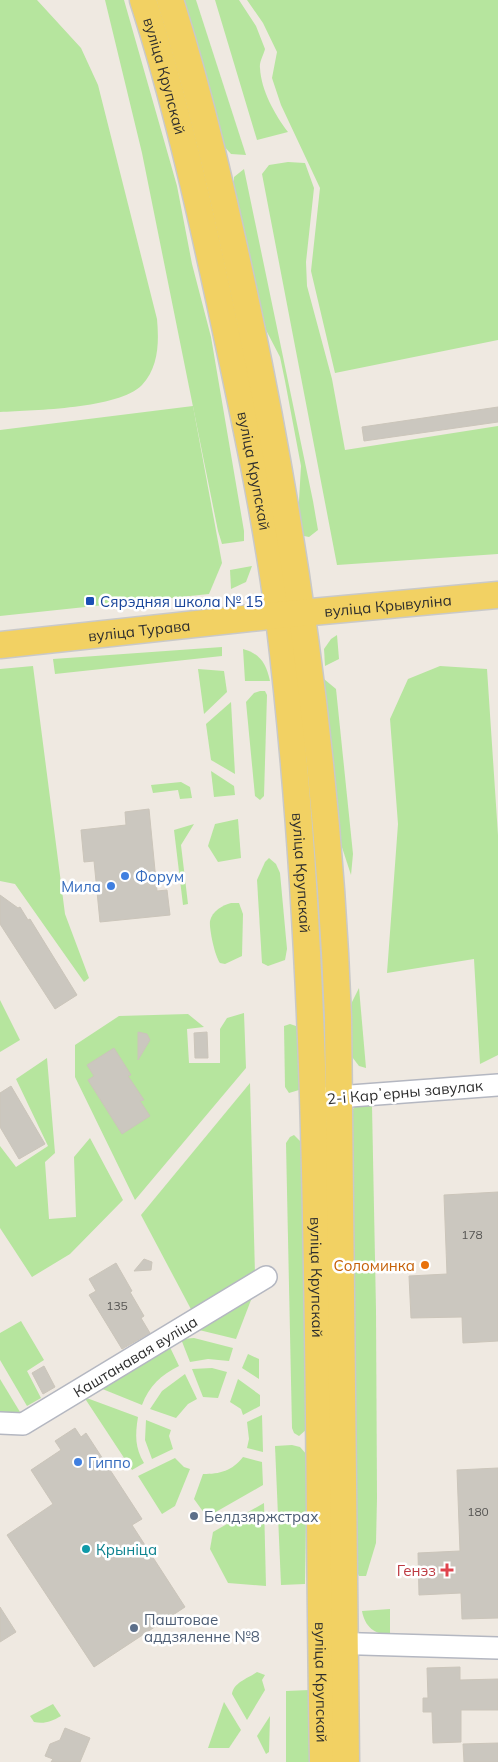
<svg xmlns="http://www.w3.org/2000/svg" width="498" height="1762" font-family="Mulish,sans-serif">
<style>
.green{fill:#b6e59e}
.building{fill:#cbc7bf;stroke:#cbc5ba}
.lines{fill:none;stroke-linecap:round;stroke-linejoin:round}
.minor-casing{stroke:#b4b7c1;stroke-width:24}
.major-casing{stroke:#c9c9c9;stroke-width:29}
.minor{stroke:#fff;stroke-width:21}
.major{stroke:#f2d163;stroke-width:26}
.transit-dot{fill:#1a4fb4;stroke:#fff;stroke-width:2}
.shop-dot{fill:#3f7fe0;stroke:#fff;stroke-width:2}
.food-dot{fill:#e8710a;stroke:#fff;stroke-width:2}
.service-dot{fill:#5c6f8a;stroke:#fff;stroke-width:2}
.culture-dot{fill:#0f9aa8;stroke:#fff;stroke-width:2}
.health-dot{fill:#e0444e;stroke:#fff;stroke-width:2}
.labels{text-anchor:middle;dominant-baseline:central;stroke-width:5;stroke-linejoin:round;paint-order:stroke}
.number-label{font-size:12px;fill:#555452}
.street-label{font-size:15px;fill:#2e2e2e;stroke:#fff}
.transit-label{font-size:15px;fill:#164399;stroke:#fff;text-anchor:start}
.shop-label{font-size:15px;fill:#366cbe;stroke:#fff;text-anchor:start}
.food-label{font-size:15px;fill:#c56008;stroke:#fff;text-anchor:end}
.service-label{font-size:15px;fill:#4e5e75;stroke:#fff;text-anchor:start}
.culture-label{font-size:15px;fill:#0d838f;stroke:#fff;text-anchor:start}
.health-label{font-size:15px;fill:#be3a42;stroke:#fff;text-anchor:end}
</style>
<rect width="100%" height="100%" fill="#efe9e1"/>
<g class="green">
<path d="M0 0H37L81 48 98 85 157 319C159 341 159 367 142 385 118 409 35 410 0 412Z"/>
<path d="M105 0H124L177 186 192 264 211 337 244 531V541L222 544 218 531 142 153Z"/>
<path d="M181 0H196L246 155 231 154 223 145Z"/>
<path d="M215 0H239L256 26 265 49C264 54 259 62 260 68 261 90 275 115 288 132L257 140Z"/>
<path d="M247 0H498V340L335 373 311 271 320 188 281 105 272 78 277 52 263 23Z"/>
<path d="M288 162 305 163 314 188 306 262 307 286 332 379 345 450 498 426V554L337 565 262 174 269 165Z"/>
<path d="M244 169 313 501 318 530 309 537 304 536 298 518 301 466 285 381 280 357 266 330 234 188V177Z"/>
<path d="M193 406 222 563 209 594 0 616V430Z"/>
<path d="M252 566 246 582 231 589 230 570Z"/>
<path d="M337 635 339 659 325 666 324 649 331 639Z"/>
<path d="M222 647V656L55 674 53 659Z"/>
<path d="M243 649C261 654 266 664 270 681H245Z"/>
<path d="M33 666 65 914 89 978 84 982 15 884 0 881V669Z"/>
<path d="M440 666 487 669 498 835V1055L480 1064 474 959 387 973 398 824 390 719 408 679Z"/>
<path d="M198 669 224 671 227 692 204 714Z"/>
<path d="M324 679 336 689 353 854 351 875 338 835Z"/>
<path d="M260 691H265L267 695 264 796 260 800 255 796 246 702 254 693Z"/>
<path d="M231 702 235 774 211 760 206 724Z"/>
<path d="M211 771 234 786 235 795 214 797Z"/>
<path d="M181 782 190 787 192 798 180 799 178 790 153 793 151 785Z"/>
<path d="M238 819 241 858 218 862 208 846 215 824Z"/>
<path d="M194 824 181 845 188 904 183 905 174 830Z"/>
<path d="M269 858 276 864 280 873 287 949 285 960 268 966 262 963 257 880 265 862Z"/>
<path d="M231 903H239L243 914 242 956 225 964 220 963C215 957 209 929 210 921 212 911 223 905 231 903Z"/>
<path d="M359 988 366 1068 359 1066 346 1049 352 1002Z"/>
<path d="M0 1000 20 1040 0 1052Z"/>
<path d="M244 1013 246 1068 135 1200 75 1077V1045L119 1016 188 1014 204 1027 187 1029 189 1063H220V1029L227 1018Z"/>
<path d="M290 1024 299 1027V1090L289 1093 285 1087 284 1026Z"/>
<path d="M47 1058 55 1153 45 1162 49 1219 76 1217 74 1157 90 1138 123 1200 70 1254 32 1277 0 1228V1146L16 1167 48 1146 16 1079Z"/>
<path d="M250 1083 255 1274 193 1313 141 1215Z"/>
<path d="M357 1105 372 1106 376 1310 377 1498 376 1543 366 1576H359L355 1568 351 1111Z"/>
<path d="M294 1135 301 1142 308 1428 299 1436 294 1433 292 1428 286 1143 290 1137Z"/>
<path d="M256 1287 236 1339 199 1330Z"/>
<path d="M21 1321 44 1360 27 1371 41 1398 27 1406 0 1360V1333Z"/>
<path d="M194 1338 233 1348 229 1361 208 1359 190 1362 181 1339Z"/>
<path d="M167 1341 179 1366C161 1375 149 1386 142 1405L95 1386Z"/>
<path d="M248 1354 259 1359V1379L242 1368Z"/>
<path d="M212 1368 227 1372 218 1398 203 1397 192 1369Z"/>
<path d="M185 1374 197 1399 188 1404 176 1418 150 1409 162 1391Z"/>
<path d="M0 1379 20 1412 0 1413Z"/>
<path d="M238 1379 260 1395V1406L243 1415 241 1409 230 1402Z"/>
<path d="M84 1397 138 1417C135 1435 135 1448 144 1463L132 1470Z"/>
<path d="M262 1415 263 1452 247 1448 249 1439 247 1422Z"/>
<path d="M146 1420 171 1430 169 1436 173 1449 152 1459 145 1440Z"/>
<path d="M292 1445 300 1447 307 1455 305 1584 281 1585 275 1446Z"/>
<path d="M243 1457 262 1462 263 1485 207 1517 194 1499 203 1474C220 1474 232 1471 243 1457Z"/>
<path d="M175 1458 184 1467 190 1469 175 1506 162 1514 138 1476Z"/>
<path d="M264 1503 266 1586 228 1583 210 1549 213 1532Z"/>
<path d="M390 1609V1635C374 1634 365 1627 362 1611Z"/>
<path d="M257 1672 265 1675 262 1680 265 1690 247 1720 232 1694C233 1683 248 1678 257 1672Z"/>
<path d="M310 1690 311 1762H286V1691Z"/>
<path d="M224 1702 241 1730 229 1748H208Z"/>
<path d="M53 1704 61 1716C51 1722 44 1724 34 1722L30 1716Z"/>
<path d="M270 1716 269 1752 266 1754 257 1736Z"/>
</g>
<g class="building">
<path d="M498 407V422L364 441 362 427Z"/>
<path d="M149 809 157 891 167 890 170 915 100 922 94 861 84 862 81 830 126 825 125 812Z"/>
<path d="M0 895 18 908 20 907 28 920 30 919 77 995 55 1009 0 924Z"/>
<path d="M138 1032 147 1034 150 1040 138 1060Z"/>
<path d="M207 1032 208 1058H195L194 1033Z"/>
<path d="M114 1048 131 1075 128 1076 144 1100 140 1101 150 1116 122 1134 88 1080 94 1076 87 1065Z"/>
<path d="M11 1086 45 1144 19 1159 0 1127V1093Z"/>
<path d="M498 1192V1341L463 1343 462 1317 411 1318 409 1276 447 1274 444 1195Z"/>
<path d="M144 1259 152 1262 151 1270 134 1271Z"/>
<path d="M116 1263 132 1291 130 1292 144 1316 141 1318 150 1333 122 1349 89 1295 96 1291 89 1279Z"/>
<path d="M44 1366 55 1387 43 1394 32 1373Z"/>
<path d="M75 1428 81 1437 86 1433 142 1519 132 1525 185 1607 94 1667 7 1535 53 1504 31 1470 61 1450 55 1441Z"/>
<path d="M498 1468V1618L462 1619 461 1593 419 1595 418 1553 460 1551 457 1470Z"/>
<path d="M0 1607 16 1632 0 1642Z"/>
<path d="M460 1667V1680L498 1679V1710H461V1742L433 1743 432 1712H423V1698H428L427 1668Z"/>
<path d="M65 1728 90 1738 80 1762H51L53 1759 45 1756 50 1744 60 1740Z"/>
<path d="M498 1743V1762H464L463 1744Z"/>
</g>
<g class="lines">
<g class="minor-casing">
<g id="minor">
<path d="M324 1098 498 1085"/>
<path id="s1" d="M0 1423 23 1424 266 1277"/>
<path d="M328 1643 498 1648"/>
</g>
</g>
<g class="major-casing">
<g id="major">
<path id="s2" d="M143 0C175 99 198 201 220 303 242 407 266 513 279 619 325 998 316 1381 323 1762"/>
<path d="M170 0C202 101 225 204 247 307 297 541 329 778 338 1017L346 1762"/>
<path id="s3" d="M0 645 279 615 498 595"/>
</g>
</g>
<use href="#minor" class="minor"/>
<use href="#major" class="major"/>
</g>
<rect class="transit-dot" x="85" y="596" width="10" height="10" rx="2.5"/>
<g class="shop-dot">
<circle cx="125" cy="876" r="5"/>
<circle cx="111" cy="886" r="5"/>
<circle cx="78" cy="1462" r="5"/>
</g>
<circle class="food-dot" cx="425" cy="1265" r="5"/>
<g class="service-dot">
<circle cx="194" cy="1516" r="5"/>
<circle cx="134" cy="1628" r="5"/>
</g>
<circle class="culture-dot" cx="86" cy="1549" r="5"/>
<path class="health-dot" d="M444.5 1562.5h5v5h5v5h-5v5h-5v-5h-5v-5h5z"/>
<g class="labels">
<g class="number-label">
<text x="472" y="1234">178</text>
<text x="117" y="1305">135</text>
<text x="478" y="1511">180</text>
</g>
<g class="street-label">
<text stroke="none"><textPath href="#s2" startOffset="79">вуліца Крупскай</textPath></text>
<text stroke="none"><textPath href="#s2" startOffset="484">вуліца Крупскай</textPath></text>
<text stroke="none"><textPath href="#s3" startOffset="390">вуліца Крывуліна</textPath></text>
<text stroke="none"><textPath href="#s3" startOffset="140">вуліца Турава</textPath></text>
<text stroke="none"><textPath href="#s2" startOffset="889">вуліца Крупскай</textPath></text>
<text transform="translate(405 1092) rotate(-5)">2-і Карʼерны завулак</text>
<text stroke="none"><textPath href="#s2" startOffset="1294">вуліца Крупскай</textPath></text>
<text stroke="none"><textPath href="#s1" startOffset="154">Каштанавая вуліца</textPath></text>
<text stroke="none"><textPath href="#s2" startOffset="1699">вуліца Крупскай</textPath></text>
</g>
<g class="transit-label">
<text x="100" y="601">Сярэдняя школа № 15</text>
</g>
<g class="shop-label">
<text x="135" y="876">Форум</text>
<text x="101" y="886" text-anchor="end">Мила</text>
<text x="88" y="1462">Гиппо</text>
</g>
<g class="food-label">
<text x="415" y="1265">Соломинка</text>
</g>
<g class="service-label">
<text x="204" y="1516">Белдзяржстрах</text>
<text x="144" y="1619">Паштовае<tspan x="144" dy="17">аддзяленне №8</tspan></text>
</g>
<g class="culture-label">
<text x="96" y="1549">Крыніца</text>
</g>
<g class="health-label">
<text x="436" y="1570">Генэз</text>
</g>
</g>
</svg>
